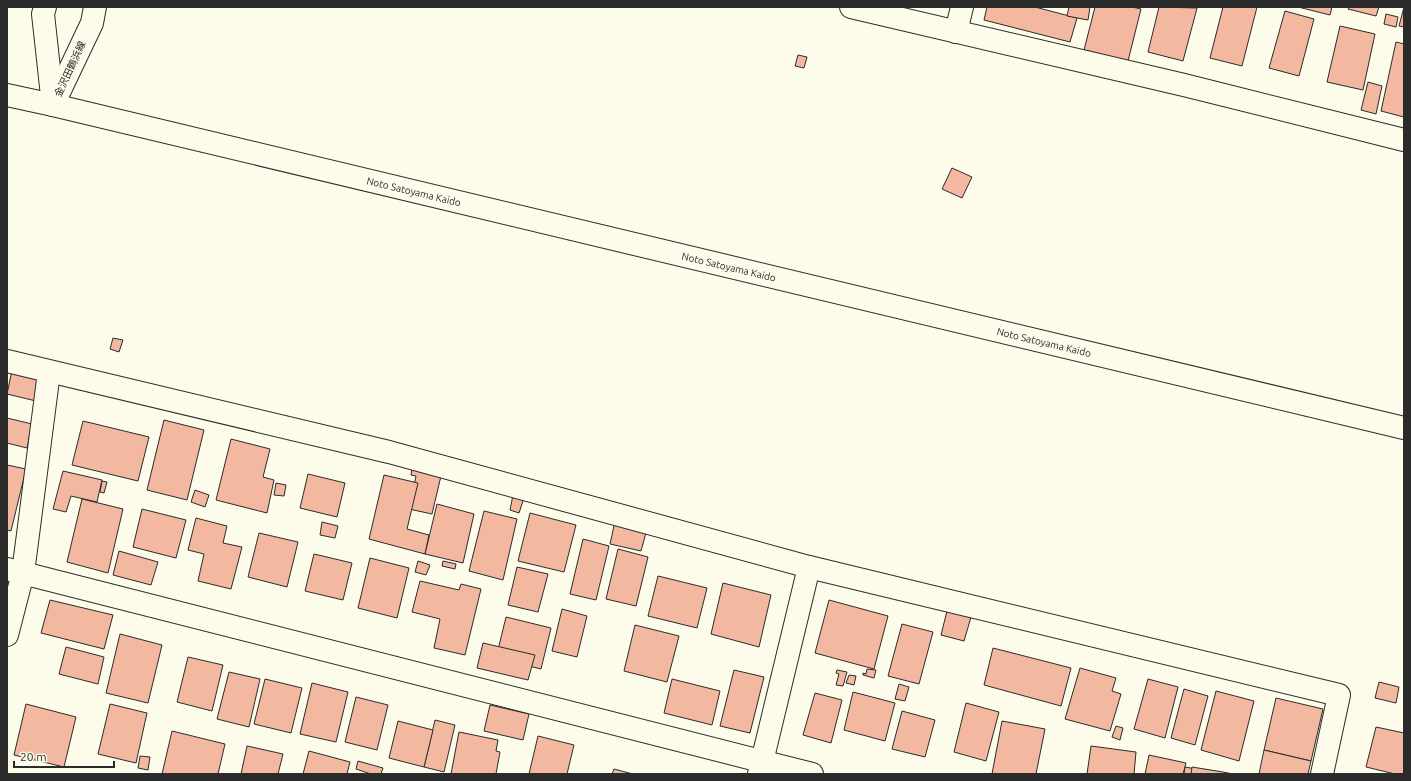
<svg xmlns="http://www.w3.org/2000/svg" width="1411" height="781" font-family="Ubuntu,'Noto Sans JP',sans-serif">
<style>
.building{fill:#f2b8a0;stroke:#2b2b2b}
.lines{fill:none;stroke-linecap:round;stroke-linejoin:round}
.minor-casing{stroke:#2b2b2b;stroke-width:24}
.primary-casing{stroke:#2b2b2b;stroke-width:24}
.motorway-casing{stroke:#2b2b2b;stroke-width:24}
.minor{stroke:#fdfbea;stroke-width:22}
.primary{stroke:#fdfbea;stroke-width:22}
.motorway{stroke:#fdfbea;stroke-width:22}
.labels{text-anchor:middle;dominant-baseline:central;stroke-width:3;stroke-linejoin:round;paint-order:stroke}
.street-label{font-size:10px;fill:#2b2b2b;stroke:#fdfbea}
</style>
<rect width="100%" height="100%" fill="#fdfbea"/>
<g class="building">
<path d="M987 7H1035L1077 18 1070 42 984 20Z"/>
<path d="M1069 7H1090L1088 20 1067 16Z"/>
<path d="M1095 7H1132L1141 9 1128 61 1084 50Z"/>
<path d="M1159 7 1197 8 1183 61 1148 52Z"/>
<path d="M1223 7H1257L1242 66 1210 58Z"/>
<path d="M1298 7H1332L1330 15Z"/>
<path d="M1349 7H1379L1376 16 1348 9Z"/>
<path d="M1404 7V27L1399 26Z"/>
<path d="M1285 11 1314 19 1299 76 1269 68Z"/>
<path d="M1386 14 1398 17 1396 27 1384 24Z"/>
<path d="M1340 26 1375 34 1363 90 1327 82Z"/>
<path d="M1396 42 1404 44V117L1381 111Z"/>
<path d="M798 55 807 57 804 68 795 66Z"/>
<path d="M1368 82 1382 86 1376 114 1361 110Z"/>
<path d="M952 168 972 177 962 198 942 189Z"/>
<path d="M113 338 123 340 119 352 110 349Z"/>
<path d="M13 368 47 381 43 400 8 393Z"/>
<path d="M12 370 42 377 36 401 7 394Z"/>
<path d="M7 418 32 424 27 448 7 443Z"/>
<path d="M164 420 204 430 187 500 147 490Z"/>
<path d="M83 421 149 437 138 481 72 465Z"/>
<path d="M231 439 270 449 263 477 274 480 267 513 216 500Z"/>
<path d="M7 465 26 469 11 531 7 530Z"/>
<path d="M412 469 441 476 432 514 409 509 416 476 411 475Z"/>
<path d="M63 471 102 480 97 502 71 496 66 512 53 509Z"/>
<path d="M308 474 345 483 337 517 300 508Z"/>
<path d="M384 475 418 483 407 529 429 535 425 554 369 539Z"/>
<path d="M102 481 107 482 104 493 100 492Z"/>
<path d="M276 483 286 485 284 496 274 495Z"/>
<path d="M195 490 209 495 205 507 191 502Z"/>
<path d="M513 495 524 498 519 513 510 510Z"/>
<path d="M82 499 123 509 108 573 67 562Z"/>
<path d="M437 504 474 514 463 563 425 554Z"/>
<path d="M142 509 186 520 176 558 133 547Z"/>
<path d="M484 511 517 519 503 580 469 571Z"/>
<path d="M530 513 576 525 564 572 518 561Z"/>
<path d="M196 518 227 526 223 543 242 547 231 589 198 581 204 554 188 550Z"/>
<path d="M615 521 647 529 641 551 610 544Z"/>
<path d="M322 522 338 526 335 538 320 535Z"/>
<path d="M259 533 298 542 287 587 248 577Z"/>
<path d="M583 539 609 546 596 600 570 594Z"/>
<path d="M618 549 648 557 636 606 606 599Z"/>
<path d="M119 551 158 562 151 585 113 575Z"/>
<path d="M314 554 352 563 343 600 305 591Z"/>
<path d="M370 558 409 568 397 618 358 608Z"/>
<path d="M418 561 430 565 426 575 415 572Z"/>
<path d="M443 561 456 564 455 569 442 566Z"/>
<path d="M517 567 548 574 538 612 508 605Z"/>
<path d="M658 576 707 588 697 628 648 616Z"/>
<path d="M420 581 459 590 461 584 481 589 465 655 434 648 440 619 412 612Z"/>
<path d="M723 583 771 595 759 647 711 634Z"/>
<path d="M50 600 113 615 104 649 41 633Z"/>
<path d="M829 600 888 616 874 669 815 653Z"/>
<path d="M562 609 587 616 577 657 552 651Z"/>
<path d="M947 611 971 617 964 641 941 635Z"/>
<path d="M506 617 551 628 541 669 496 658Z"/>
<path d="M902 624 933 632 919 684 888 676Z"/>
<path d="M635 625 679 636 667 682 624 671Z"/>
<path d="M120 634 162 645 148 703 106 693Z"/>
<path d="M483 643 535 655 528 680 477 668Z"/>
<path d="M66 647 104 657 98 684 59 674Z"/>
<path d="M993 648 1071 668 1061 706 984 685Z"/>
<path d="M188 657 223 665 212 711 177 702Z"/>
<path d="M1080 668 1116 678 1112 691 1121 694 1110 731 1065 719Z"/>
<path d="M867 669 876 670 874 678 863 675V673L866 674Z"/>
<path d="M734 670 764 677 750 733 720 726Z"/>
<path d="M837 670 847 672 843 686 836 685 839 674 836 673Z"/>
<path d="M229 672 260 679 249 727 217 719Z"/>
<path d="M849 675 856 676 854 685 846 683Z"/>
<path d="M265 679 302 688 291 733 254 724Z"/>
<path d="M672 679 720 691 712 725 664 713Z"/>
<path d="M1148 679 1178 687 1165 738 1134 729Z"/>
<path d="M1379 682 1399 687 1396 703 1375 698Z"/>
<path d="M312 683 348 692 336 742 300 734Z"/>
<path d="M899 684 909 687 905 701 895 699Z"/>
<path d="M1184 689 1208 696 1195 745 1171 738Z"/>
<path d="M1216 691 1254 701 1239 761 1201 750Z"/>
<path d="M853 692 895 703 885 741 844 730Z"/>
<path d="M815 693 842 700 831 743 803 735Z"/>
<path d="M356 697 388 705 377 750 345 742Z"/>
<path d="M1276 698 1323 709 1311 761 1264 750Z"/>
<path d="M966 703 999 712 986 761 954 752Z"/>
<path d="M26 704 76 717 64 767 14 755Z"/>
<path d="M110 704 147 713 136 763 98 754Z"/>
<path d="M490 705 529 714 523 740 484 731Z"/>
<path d="M902 711 935 720 925 757 892 749Z"/>
<path d="M435 720 455 725 444 772 424 767Z"/>
<path d="M398 721 433 730 424 767 389 758Z"/>
<path d="M1002 721 1045 729 1036 774H992Z"/>
<path d="M1116 726 1123 728 1120 740 1112 737Z"/>
<path d="M1376 727 1404 733V774H1395L1366 767Z"/>
<path d="M172 731 225 744 218 774H162Z"/>
<path d="M459 732 498 740 496 751 500 752 496 774H451Z"/>
<path d="M538 736 574 745 567 774H529Z"/>
<path d="M247 746 283 754 278 774H241Z"/>
<path d="M1091 746 1136 752 1134 774H1087Z"/>
<path d="M1264 750 1311 761 1308 774H1259Z"/>
<path d="M309 751 350 762 347 774H303Z"/>
<path d="M1149 755 1186 763 1183 774H1145Z"/>
<path d="M140 756 150 757 148 770 138 768Z"/>
<path d="M358 761 383 768 381 774H371L356 769Z"/>
<path d="M1185 767 1202 770 1201 774H1184Z"/>
<path d="M1192 767 1223 772 1233 774H1191Z"/>
<path d="M614 769 633 774H612Z"/>
</g>
<g class="lines">
<g class="minor-casing">
<g id="minor">
<path d="M851 7 1184 85 1404 140"/>
<path d="M956 32 962 7"/>
<path d="M7 361 389 452 809 567 759 774"/>
<path d="M809 567 1339 695 1322 774"/>
<path d="M7 569 812 774"/>
<path d="M7 635 23 573 49 372"/>
</g>
</g>
<g class="primary-casing">
<g id="primary">
<path d="M45 7 43 14 53 105"/>
<path id="s1" d="M53 105 1404 428"/>
<path d="M53 105 92 23 95 7"/>
</g>
</g>
<g class="motorway-casing">
<path id="motorway" d="M7 95 53 105"/>
</g>
<use href="#minor" class="minor"/>
<use href="#primary" class="primary"/>
<use href="#motorway" class="motorway"/>
</g>
<g class="labels">
<g class="street-label">
<text transform="translate(70 69) rotate(-65)">金沢田鶴浜線</text>
<text stroke="none"><textPath href="#s1" startOffset="371">Noto Satoyama Kaido</textPath></text>
<text stroke="none"><textPath href="#s1" startOffset="695">Noto Satoyama Kaido</textPath></text>
<text stroke="none"><textPath href="#s1" startOffset="1019">Noto Satoyama Kaido</textPath></text>
</g>
</g>
<rect width="1411" height="781" fill="none" stroke="#2b2b2b" stroke-width="16"/>
<path d="M14 761v6h100v-6" fill="none" stroke="#2b2b2b" stroke-width="2"/>
<text x="20" y="761" font-size="12" fill="#2b2b2b" stroke="#fdfbea" stroke-width="3" paint-order="stroke">20 m</text>
</svg>
